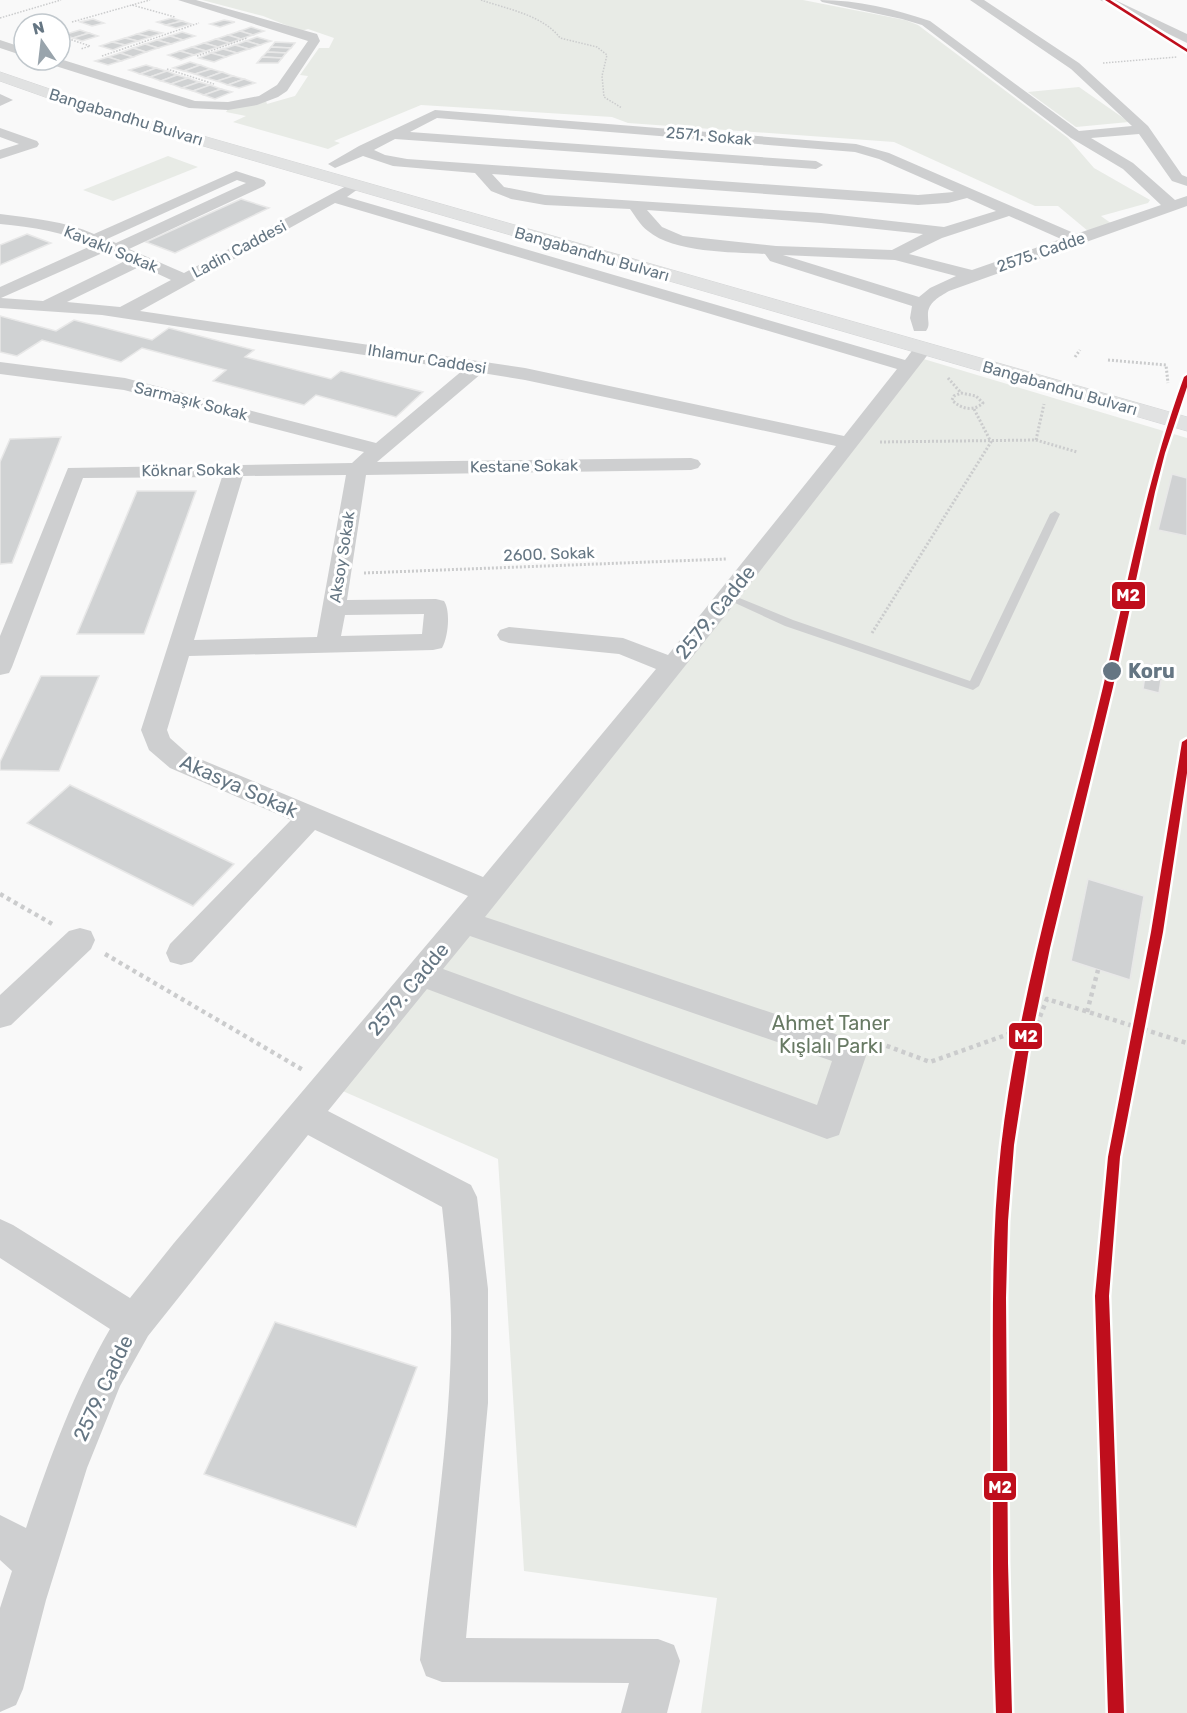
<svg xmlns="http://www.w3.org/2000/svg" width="1187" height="1713" font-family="Rubik,sans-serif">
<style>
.green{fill:#e8ebe6}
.building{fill:#d0d2d3;stroke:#e8e8e8;stroke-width:1.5}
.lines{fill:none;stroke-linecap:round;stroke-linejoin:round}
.primary-casing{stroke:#d5d6d7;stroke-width:1}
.path-far2{stroke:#cbcccd;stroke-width:1.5;stroke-dasharray:1.5 1.5;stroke-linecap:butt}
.path-far1{stroke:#cbcccd;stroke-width:3;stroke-dasharray:2 2;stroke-linecap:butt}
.path{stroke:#cbcccd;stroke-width:4.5;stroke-dasharray:4 4;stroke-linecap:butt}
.lane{fill:#cecfd0;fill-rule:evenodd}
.street{fill:#cecfd0;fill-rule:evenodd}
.primary{fill:#e1e2e2;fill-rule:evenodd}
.metro-1-casing{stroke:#fff;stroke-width:5}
.metro-1{fill:#bf0e1c;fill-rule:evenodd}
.stop-dot{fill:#657683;stroke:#fff;stroke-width:2}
.labels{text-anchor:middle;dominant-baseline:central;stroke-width:6;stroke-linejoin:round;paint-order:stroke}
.far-street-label{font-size:16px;fill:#657683;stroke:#fff}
.street-label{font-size:20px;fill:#657683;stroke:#fff}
.stop-label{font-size:20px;font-weight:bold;fill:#657683;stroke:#fff;text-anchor:start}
.park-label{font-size:20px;fill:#687a64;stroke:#fff}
.line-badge{stroke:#fff;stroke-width:2}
.badge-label{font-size:16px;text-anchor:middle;font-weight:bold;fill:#fff}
</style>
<rect width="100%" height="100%" fill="#f9f9f9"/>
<g class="green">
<path d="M202 0H803L905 20 918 25 1068 138 1094 168 1150 200 1148 203 1101 216 1112 224 1088 231 1058 206H1035L894 142 628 123 612 117 421 105 334 141 340 143 328 149 233 122 246 116 226 112 228 109 266 101 267 104 295 96 308 76 300 75 319 48H329L334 38 308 29 301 31 263 16Z"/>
<path d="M1079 87 1129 122 1076 127 1028 92Z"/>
<path d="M168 156 198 167 113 201 83 190Z"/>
<path d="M917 357 1187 438V1713H701L717 1598 524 1571 498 1159 329 1085Z"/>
</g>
<g class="building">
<path d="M172 18 182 21 166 25 157 22Z"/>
<path d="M93 19 104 23 92 26 80 22Z"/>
<path d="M224 20 235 22 220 27 210 24Z"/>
<path d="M182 21 191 24 176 28 166 25Z"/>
<path d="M251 27 264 31 253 35 240 31Z"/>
<path d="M80 30 89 33 73 38 63 35Z"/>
<path d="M149 30 162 33 150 37 137 34Z"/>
<path d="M240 31 253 35 241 39 228 35Z"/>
<path d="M182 32 195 36 183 40 170 36Z"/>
<path d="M89 33 98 36 82 41 73 38Z"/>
<path d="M137 34 150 37 138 41 125 38Z"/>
<path d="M228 35 241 39 230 43 216 39Z"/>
<path d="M170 36 183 40 171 44 157 40Z"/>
<path d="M257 37 271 41 260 45 246 41Z"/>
<path d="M125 38 138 41 125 45 112 42Z"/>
<path d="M216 39 230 43 218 47 204 43Z"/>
<path d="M157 40 171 44 158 48 145 44Z"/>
<path d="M246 41 260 45 249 49 235 45Z"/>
<path d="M112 42 125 45 113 50 100 46Z"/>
<path d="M275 42 295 43 291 48 271 47Z"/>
<path d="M204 43 218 47 206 51 192 47Z"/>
<path d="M145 44 158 48 146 52 133 48Z"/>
<path d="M235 45 249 49 237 53 223 49Z"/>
<path d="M192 47 206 51 194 55 180 51Z"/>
<path d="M271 47 291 48 286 53 267 52Z"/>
<path d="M133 48 146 52 133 57 120 53Z"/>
<path d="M223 49 237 53 226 57 211 53Z"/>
<path d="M180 51 194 55 181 60 168 55Z"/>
<path d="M267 52 286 53 282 58 262 57Z"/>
<path d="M120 53 133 57 121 61 108 57Z"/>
<path d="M211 53 226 57 214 62 199 58Z"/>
<path d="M108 57 121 61 108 65 95 61Z"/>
<path d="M262 57 282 58 278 63H257Z"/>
<path d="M190 62 200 65 184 71 173 68Z"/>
<path d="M146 65 156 68 140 74 129 70Z"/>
<path d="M200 65 211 69 195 74 184 71Z"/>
<path d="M156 68 167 71 150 77 140 74Z"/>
<path d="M211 69 222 72 206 78 195 74Z"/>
<path d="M167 71 177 75 161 81 150 77Z"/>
<path d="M222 72 233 76 217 81 206 78Z"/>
<path d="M177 75 188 78 171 84 161 81Z"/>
<path d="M233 76 244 79 228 85 217 81Z"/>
<path d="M188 78 199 82 182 88 171 84Z"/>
<path d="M244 79 255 83 239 88 228 85Z"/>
<path d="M199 82 210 85 193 91 182 88Z"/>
<path d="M210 85 221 89 204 95 193 91Z"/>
<path d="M221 89 232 92 215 99 204 95Z"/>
<path d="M241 199 269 208 175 253 146 242Z"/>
<path d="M27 234 51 243 0 265V245Z"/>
<path d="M0 316 56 331 74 320 152 340 169 328 254 350 245 357 331 379 341 371 423 392 396 417 316 395 304 405 213 381 226 370 142 348 121 362 42 340 17 356 0 352Z"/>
<path d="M61 437 12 563 0 564V462L10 439Z"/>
<path d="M1172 474 1187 478V536L1158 530Z"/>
<path d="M137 491H196L144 634H77Z"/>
<path d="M1147 663 1163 667 1159 693 1143 689Z"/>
<path d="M41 676H99L59 771 0 770V762Z"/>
<path d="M70 785 234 864 193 906 27 823Z"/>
<path d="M1088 879 1144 896 1130 980 1071 961Z"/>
<path d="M275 1322 417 1367 356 1527 204 1474Z"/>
</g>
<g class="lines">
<g class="primary-casing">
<path id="primary" d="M0 72 105 108 1187 417V431L93 114 0 81Z"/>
</g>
<g class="path-far2">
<path d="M481 0C507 9 543 15 560 38L597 47 607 55 602 76 604 97 622 108"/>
<path d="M132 5 150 0"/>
<path d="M0 18 61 0"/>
<path d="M72 22 132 5 175 17"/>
<path d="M60 36 90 46 81 49"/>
<path d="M102 56 199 23"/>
<path d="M197 56 247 38"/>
<path d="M1103 63 1177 57"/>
<path d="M167 69 214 84"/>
</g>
<g class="path-far1">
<path d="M1075 357 1080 350"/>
<path d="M1108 360 1166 365 1168 383"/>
<path d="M948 378 961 393"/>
<path d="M961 393 976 396 983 403C973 412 961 409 952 400L954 396Z"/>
<path d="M1036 440 1044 404"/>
<path d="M880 442 1036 440 1077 452"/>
<path d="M364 573 726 559"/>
<path d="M872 633 991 442 974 409"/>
</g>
<g class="path">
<path d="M0 894 54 925"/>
<path d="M105 954 303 1070"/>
<path d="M1087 1012 1098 970"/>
<path d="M879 1043 930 1062 1037 1024 1047 999 1187 1043"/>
</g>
<path class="lane" d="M1055 511 1060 514 979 686 973 690 785 626 722 597 728 594 732 595 793 620 970 681 1050 514Z"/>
<g class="street">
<path d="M178 0H196L317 34 320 41 287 91 278 97 257 105 228 110 189 108 46 63 44 60 60 59 195 101 228 102 259 96 277 85 308 41Z"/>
<path d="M820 0C857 0 895 9 930 21L1079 131 1132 126 1071 69 970 0H984L1079 63 1148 126 1182 175 1187 177V186L1172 181 1139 134 1091 138 1133 163 1175 200 1187 196V206L949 291C939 297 927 303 928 316 928 323 930 325 926 331H914L910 318 912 306 770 261 765 254C732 252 674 253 648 231 640 225 636 217 630 209L545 205 511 199 491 191 475 173 393 166 363 156 335 168 328 164 359 146 435 110 856 144 889 153 1076 234 1161 205 1123 169 1071 138 922 25 902 19 822 2ZM437 118 855 152 879 159 954 192 918 195 407 159 385 155 374 150 395 139 816 169 823 165 816 161 410 132ZM492 174 918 205 948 203 967 198 996 211 944 227 821 213 545 195 504 187ZM647 210 821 223 923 234 892 250 776 246 683 236 662 227ZM1009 216 1061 239 972 270 909 254 942 238ZM783 255 895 260 956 276 930 288 919 297Z"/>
<path d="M1100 0H1115L1187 34V43Z"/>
<path d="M0 40 24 48V56L0 48Z"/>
<path d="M0 94 13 100 0 106Z"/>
<path d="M0 128 37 141 39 144 37 147 0 159V150L19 144 0 137Z"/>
<path d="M236 171 264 180 266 183 264 186 129 249 184 273 350 184 358 189 347 197 905 360C913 350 917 341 930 344L933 348 736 602 485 917 862 1043 867 1053 839 1135 827 1139 427 989 328 1111 471 1185 477 1197 488 1289V1403L466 1638 658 1639 674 1645 680 1661 667 1713H621L629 1683 442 1682 426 1676 420 1660C431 1555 449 1449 451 1343 452 1297 447 1252 442 1207L308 1135 148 1336 120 1386 87 1468 46 1600 23 1689 16 1705 0 1712V1608L12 1571 0 1560V1515L26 1528C49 1460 74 1391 110 1329L0 1258V1219L13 1225 130 1298 174 1243 468 896 315 830 192 962 181 965 170 962 166 953 170 944 291 820 170 768 149 750 141 730 222 477 83 478 12 667 9 673 0 675V636L68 468 352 463 364 452 124 390 0 374V362L125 378 376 443 463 370 102 315 0 308V287L93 245C63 232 33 227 0 224V214C31 218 65 221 94 234ZM237 180 246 183 116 243 107 239ZM335 203 897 369 844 436 525 368 140 311ZM107 251 127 260 43 301 1 298ZM141 266 171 280 120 307 67 302ZM482 373 525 380 836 446 668 655 623 638 509 627 500 630 497 635 500 640 509 643 619 654 656 669 483 877 188 754 170 738 167 730 189 656 433 650 442 648C448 638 451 611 444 601L436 599 347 600 366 475 691 470 698 468 701 464 698 460 691 458 377 462ZM346 475 317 637 194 640 243 476ZM424 614 422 634 341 636 345 615ZM470 936 832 1061 817 1105 443 969Z"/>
<path d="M80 928 91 931 95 940 91 949 11 1025 0 1028V995L69 931Z"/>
</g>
<use href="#primary" class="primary"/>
<g class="metro-1-casing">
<g id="metro-1">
<path d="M1105 0H1110L1187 49V52Z"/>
<path d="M1187 375V387L1165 453 1155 492 1113 687 1050 948 1028 1054 1014 1145 1008 1221 1006 1298 1008 1563 1012 1713H996C992 1613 993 1513 993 1413 993 1324 991 1235 1001 1147 1019 991 1067 839 1103 687 1128 583 1147 478 1184 377Z"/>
<path d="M1187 739V773L1163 932 1120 1157 1109 1296 1124 1713H1108L1095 1296 1108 1157 1151 932 1182 742Z"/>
</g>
</g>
<use href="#metro-1" class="metro-1"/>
</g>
<circle class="stop-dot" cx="1112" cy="671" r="10"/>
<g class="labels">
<g class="far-street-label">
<text transform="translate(126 117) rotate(17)">Bangabandhu Bulvarı</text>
<text transform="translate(709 136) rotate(5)">2571. Sokak</text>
<text transform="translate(111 249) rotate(22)">Kavaklı Sokak</text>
<text transform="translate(239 249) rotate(-28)">Ladin Caddesi</text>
<text transform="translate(1041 252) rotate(-19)">2575. Cadde</text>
<text transform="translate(592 254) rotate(16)">Bangabandhu Bulvarı</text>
<text transform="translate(427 359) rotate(9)">Ihlamur Caddesi</text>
<text transform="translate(1060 388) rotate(16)">Bangabandhu Bulvarı</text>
<text transform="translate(191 401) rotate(14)">Sarmaşık Sokak</text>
<text transform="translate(524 466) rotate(-1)">Kestane Sokak</text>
<text transform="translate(191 470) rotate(-1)">Köknar Sokak</text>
<text transform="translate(549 554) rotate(-2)">2600. Sokak</text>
<text transform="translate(342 557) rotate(-81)">Aksoy Sokak</text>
</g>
<g class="street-label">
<text transform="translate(715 612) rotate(-51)">2579. Cadde</text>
<text transform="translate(239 786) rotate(24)">Akasya Sokak</text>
<text transform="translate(408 989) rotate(-50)">2579. Cadde</text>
<text transform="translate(103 1388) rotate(-65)">2579. Cadde</text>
</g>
<g class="stop-label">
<text x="1128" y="671">Koru</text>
</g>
<g class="park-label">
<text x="831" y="1023">Ahmet Taner<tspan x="831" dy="23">Kışlalı Parkı</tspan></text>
</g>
</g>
<g class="line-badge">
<rect x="1111" y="581" width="35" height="29" rx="6" fill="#bf0e1c"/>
<rect x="1008" y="1022" width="35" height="28" rx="6" fill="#bf0e1c"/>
<rect x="983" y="1472" width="34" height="29" rx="6" fill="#bf0e1c"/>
</g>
<g class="badge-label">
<text x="1128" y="601">M2</text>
<text x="1026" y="1042">M2</text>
<text x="1000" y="1493">M2</text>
</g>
<g transform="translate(42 42) rotate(346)"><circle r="28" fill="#ffffff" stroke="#c1c8cd" stroke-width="1.5"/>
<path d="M0-4.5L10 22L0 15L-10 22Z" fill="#99a4ac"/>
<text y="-9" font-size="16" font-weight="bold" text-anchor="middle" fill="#657683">N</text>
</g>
</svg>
